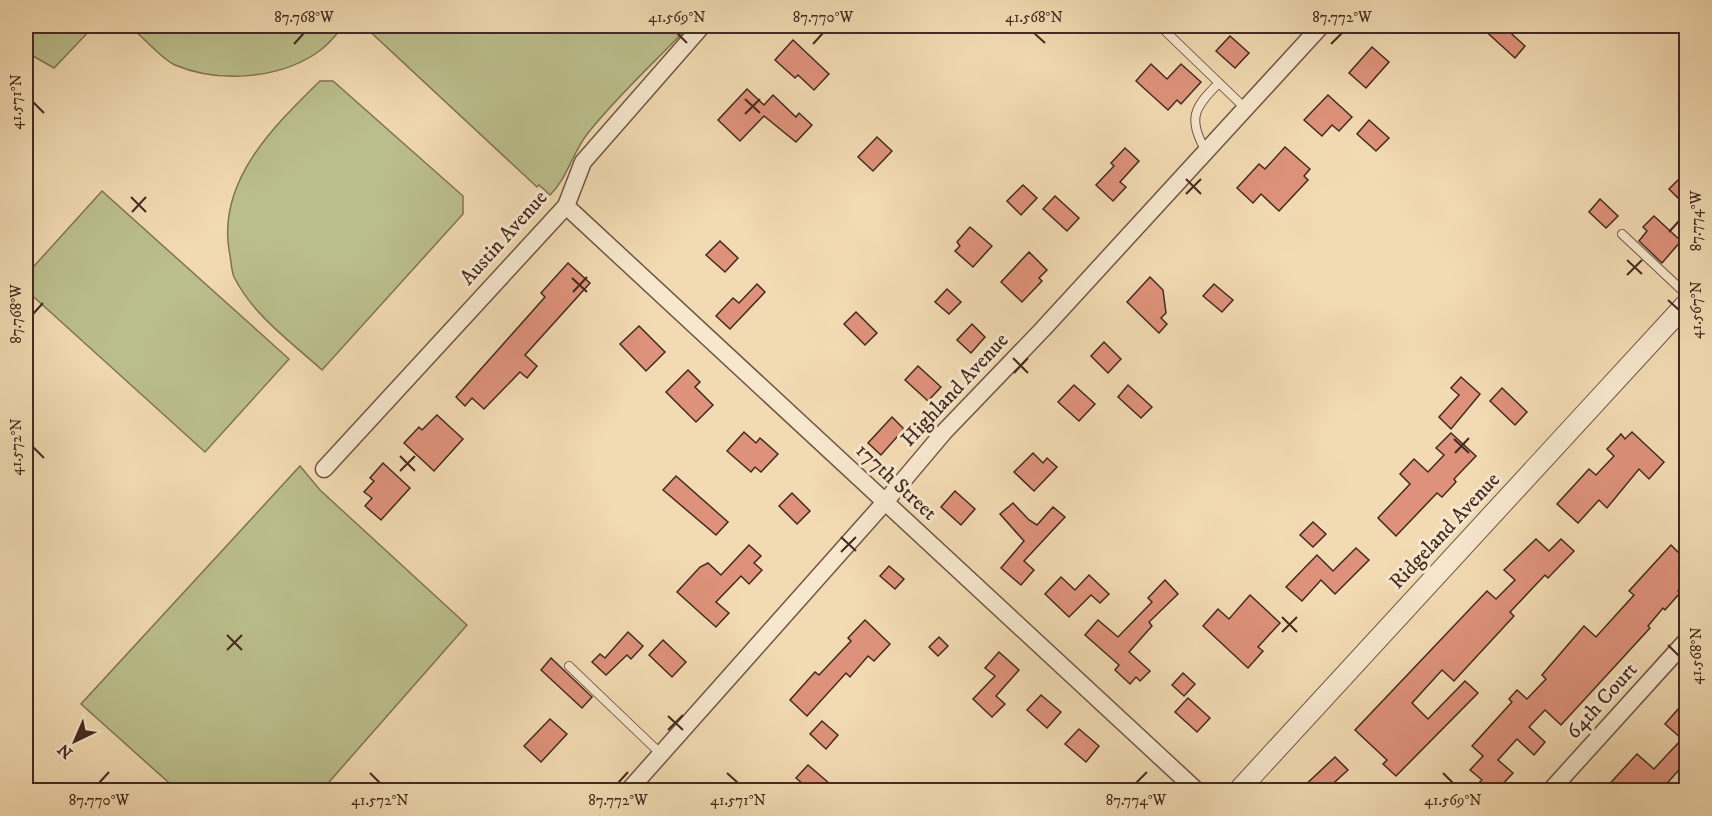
<svg xmlns="http://www.w3.org/2000/svg" width="1712" height="816" font-family="'IM FELL DW Pica',serif">
<style>
.green{fill:#bbbf8c;stroke:#7f7456;stroke-width:1.5}
.building{fill:#de927b;stroke:#432a21;stroke-width:1.5}
.lines{fill:none;stroke-linecap:round;stroke-linejoin:round}
.service-casing{stroke:#6f5645;stroke-width:10}
.minor-casing{stroke:#6f5645;stroke-width:19}
.tertiary-casing{stroke:#6f5645;stroke-width:22}
.service{stroke:#f7e7cd;stroke-width:8}
.minor{stroke:#f7e7cd;stroke-width:16}
.tertiary{stroke:#f7e7cd;stroke-width:20}
.ticks{fill:none;stroke:#432a21;stroke-width:2}
.labels{text-anchor:middle;dominant-baseline:central;stroke-width:6;stroke-linejoin:round;paint-order:stroke}
.street-label{font-size:21px;fill:#432a21;stroke:#f7e7cd}
.neatline{fill:none;stroke:#432a21;stroke-width:2}
.ticks-label{font-size:15px;text-anchor:middle;fill:#432a21}
</style>
<rect width="100%" height="100%" fill="#f2dab2"/>
<filter id="stains"><feTurbulence type="fractalNoise" baseFrequency=".00333" numOctaves="4"/><feColorMatrix values="0 0 0 0 .2 0 0 0 0 .09 0 0 0 0 .02 0 0 0 .5 -.17"/></filter>
<radialGradient id="worn" r=".72"><stop offset=".6" stop-color="#630" stop-opacity="0"/><stop offset="1" stop-color="#630" stop-opacity=".3"/></radialGradient>
<g class="green">
<path d="M26 26H94L54 68 26 52Z"/>
<path d="M143 26H344C337 33 330 43 322 49 283 79 220 84 175 65 162 59 148 42 136 32Z"/>
<path d="M364 26H689C656 61 618 95 588 133 572 153 567 179 550 195L539 185 537 187Z"/>
<path d="M320 81H333L463 196V214L322 370C291 342 253 315 234 277 231 270 231 258 229 250 218 180 274 126 320 81Z"/>
<path d="M102 191 289 359 205 452 26 290V275Z"/>
<path d="M300 466 320 490 467 625 322 790H177L81 704Z"/>
</g>
<g class="building">
<path d="M1480 26H1503L1525 46 1515 58Z"/>
<path d="M1230 36 1249 53 1235 68 1216 51Z"/>
<path d="M793 40 829 74 814 90 798 75 795 78 775 60Z"/>
<path d="M1372 47 1389 62 1366 88 1349 73Z"/>
<path d="M1151 64 1167 79 1181 64 1201 82 1181 104 1177 100 1168 110 1136 81Z"/>
<path d="M747 89 764 105 773 95 796 117 799 113 812 125 796 142 764 116 740 141 718 120Z"/>
<path d="M1328 95 1352 117 1339 131 1332 125 1322 136 1304 120Z"/>
<path d="M1369 120 1389 138 1376 151 1357 134Z"/>
<path d="M877 137 892 151 873 171 858 157Z"/>
<path d="M1285 147 1310 169 1304 176 1308 180 1279 211 1261 194 1253 203 1237 188 1259 164 1265 169Z"/>
<path d="M1125 148 1139 161 1120 182 1126 187 1113 201 1096 185 1114 166 1111 163Z"/>
<path d="M1686 172V206L1669 189Z"/>
<path d="M1023 185 1037 198 1021 215 1007 201Z"/>
<path d="M1055 196 1079 218 1067 231 1043 209Z"/>
<path d="M1600 199 1618 216 1606 228 1589 212Z"/>
<path d="M1654 216 1681 241 1662 263 1639 241 1647 231 1643 227Z"/>
<path d="M970 227 992 246 973 267 955 251 960 246 957 242Z"/>
<path d="M720 241 738 258 725 272 706 255Z"/>
<path d="M1029 252 1047 270 1039 278 1042 281 1022 302 1001 282Z"/>
<path d="M568 263 590 283 525 355 537 366 527 378 520 372 484 409 472 398 465 406 456 397 545 297 541 293Z"/>
<path d="M1150 277 1163 290 1166 313 1161 318 1167 324 1159 333 1127 302Z"/>
<path d="M757 284 765 292 730 329 716 316 733 298 739 303Z"/>
<path d="M1214 284 1233 300 1222 312 1203 296Z"/>
<path d="M947 289 961 302 949 314 935 302Z"/>
<path d="M856 312 877 333 865 345 844 324Z"/>
<path d="M972 324 985 337 971 353 957 340Z"/>
<path d="M639 326 665 352 646 371 620 344Z"/>
<path d="M1104 342 1121 359 1108 373 1091 356Z"/>
<path d="M918 366 941 387 928 401 905 380Z"/>
<path d="M688 370 700 382 695 387 713 405 696 422 666 392Z"/>
<path d="M1461 377 1480 394 1451 429 1439 417 1459 395 1451 388Z"/>
<path d="M1074 385 1095 404 1079 421 1058 402Z"/>
<path d="M1128 385 1152 407 1141 418 1118 397Z"/>
<path d="M1502 388 1527 412 1515 425 1490 401Z"/>
<path d="M437 415 463 439 434 471 404 443 419 427 422 430Z"/>
<path d="M892 417 904 429 881 455 868 443Z"/>
<path d="M744 432 756 443 760 438 778 454 761 472 755 467 751 472 727 451Z"/>
<path d="M1632 432 1664 462 1649 479 1639 469 1607 508 1599 500 1578 523 1557 504 1589 469 1596 475 1614 456 1607 449 1621 434 1625 439Z"/>
<path d="M1451 433 1476 456 1454 479 1456 482 1442 497 1437 493 1396 536 1378 518 1410 484 1400 474 1414 459 1428 472 1444 455 1436 448Z"/>
<path d="M1033 453 1043 463 1047 458 1057 467 1034 491 1014 472Z"/>
<path d="M383 463 410 488 381 520 365 506 372 498 364 492 374 481 370 478Z"/>
<path d="M676 476 728 522 716 535 663 490Z"/>
<path d="M955 491 975 509 961 525 941 507Z"/>
<path d="M792 493 810 511 797 524 779 506Z"/>
<path d="M1013 503 1029 520 1037 525 1053 507 1065 517 1024 561 1034 570 1021 585 1001 568 1024 541 1000 514Z"/>
<path d="M1313 522 1326 534 1313 547 1300 535Z"/>
<path d="M1536 539 1549 551 1561 539 1574 551 1548 578 1545 575 1510 612 1514 616 1454 681 1442 670 1412 703 1428 719 1465 681 1478 693 1396 776 1383 764 1387 760 1355 730 1487 591 1496 599 1515 580 1504 570Z"/>
<path d="M749 545 761 556 754 563 762 570 749 584 741 576 716 602 729 613 716 627 677 592 700 567 708 563 721 575Z"/>
<path d="M1671 545 1686 560V582L1678 591 1680 593 1665 610 1663 608 1648 626 1650 628 1561 725 1545 710 1529 727 1545 742 1534 755 1517 739 1498 760 1513 773 1497 790H1471L1482 780 1470 770 1483 756 1472 746 1512 702 1509 699 1517 690 1527 699 1546 679 1542 675 1584 626 1596 637 1634 595 1629 591Z"/>
<path d="M1356 548 1369 560 1335 594 1321 580 1302 601 1286 587 1317 555 1333 571Z"/>
<path d="M889 566 904 579 895 589 880 576Z"/>
<path d="M1089 575 1109 594 1100 603 1091 595 1069 617 1045 594 1061 577 1075 590Z"/>
<path d="M1165 580 1178 594 1149 622 1152 626 1129 652 1150 671 1140 681 1136 677 1130 684 1115 670 1119 665 1085 635 1098 620 1118 637 1152 602 1148 598Z"/>
<path d="M1250 595 1280 623 1258 647 1263 651 1248 668 1203 626 1218 609 1229 619Z"/>
<path d="M865 620 890 644 874 661 868 656 850 677 846 673 807 716 790 700 815 672 819 675 851 641 848 638Z"/>
<path d="M628 632 643 646 631 659 627 655 606 675 592 662 600 654 605 658Z"/>
<path d="M939 637 948 646 938 656 929 647Z"/>
<path d="M663 640 686 662 672 677 649 655Z"/>
<path d="M999 652 1019 670 996 696 1005 704 992 717 973 699 995 676 985 668Z"/>
<path d="M551 658 592 697 582 708 541 670Z"/>
<path d="M1183 673 1195 684 1184 696 1172 685Z"/>
<path d="M1041 695 1061 712 1047 728 1027 710Z"/>
<path d="M1188 698 1210 718 1197 732 1175 712Z"/>
<path d="M1686 700V762L1661 790H1604L1637 754 1654 769 1666 756 1682 739 1665 724Z"/>
<path d="M550 719 567 734 541 762 524 746Z"/>
<path d="M822 721 838 735 826 749 810 734Z"/>
<path d="M1079 729 1099 746 1086 762 1065 744Z"/>
<path d="M1335 757 1348 770 1326 790H1300Z"/>
<path d="M808 765 837 790H810L796 778Z"/>
</g>
<g class="lines">
<g class="service-casing">
<g id="service">
<path d="M1160 26 1245 108"/>
<path d="M1206 151C1187 119 1194 107 1219 83"/>
<path d="M1622 234 1686 294"/>
<path d="M569 666 661 754"/>
</g>
</g>
<g class="minor-casing">
<g id="minor">
<path d="M566 206 1196 790"/>
<path d="M324 469 566 206 583 162 702 26"/>
<path d="M629 790 885 502 944 432 1043 329 1321 26"/>
<path d="M1551 790 1686 641"/>
</g>
</g>
<g class="tertiary-casing">
<path id="tertiary" d="M1239 790 1686 304"/>
</g>
<use href="#service" class="service"/>
<use href="#minor" class="minor"/>
<use href="#tertiary" class="tertiary"/>
</g>
<path class="ticks" d="M677 33 687 43M1034 33 1045 43M294 44 304 33M813 44 823 33M1331 44 1342 33M745 99 760 113M33 102 44 113M745 114 760 99M1186 179 1201 194M1186 194 1201 179M131 197 146 212M132 212 146 197M1669 232 1679 221M1627 260 1642 274M1627 275 1642 260M572 278 587 292M573 292 587 277M1668 300 1679 310M33 314 43 303M1013 358 1028 373M1014 373 1028 358M1454 439 1469 453M33 447 44 458M1455 453 1469 438M400 456 415 471M400 471 415 456M841 537 856 551M841 552 856 537M1282 617 1297 632M1282 632 1297 617M227 635 242 650M1668 645 1679 656M227 650 242 635M668 716 683 730M668 730 683 715M370 773 380 783M727 773 738 783M1443 773 1453 783M99 783 109 772M618 783 628 772M1136 783 1147 772"/>
<g class="labels">
<g class="street-label">
<text transform="translate(504 238) rotate(-48)">Austin Avenue</text>
<text transform="translate(955 390) rotate(-47)">Highland Avenue</text>
<text transform="translate(896 482) rotate(43)">177th Street</text>
<text transform="translate(1445 531) rotate(-47)">Ridgeland Avenue</text>
<text transform="translate(1602 701) rotate(-48)">64th Court</text>
</g>
</g>
<rect width="1712" height="816" fill="none" stroke="#f2dab2" stroke-width="66"/>
<g transform="translate(75 741) rotate(224)" stroke="#f7e7cd" stroke-width="4.5" paint-order="stroke">
<path d="M0-4.5L10 22L0 15L-10 22Z" fill="#432a21"/>
<text y="-9" font-size="16" font-weight="bold" text-anchor="middle" fill="#432a21">N</text>
</g>
<rect x="33" y="33" width="1646" height="750" class="neatline"/>
<g class="ticks-label">
<text x="304" y="22">87.768°W</text>
<text x="677" y="22">41.569°N</text>
<text x="823" y="22">87.770°W</text>
<text x="1034" y="22">41.568°N</text>
<text x="1342" y="22">87.772°W</text>
<text transform="translate(16 102) rotate(-90)" y="5">41.571°N</text>
<text transform="translate(1696 221) rotate(-90)" y="5">87.774°W</text>
<text transform="translate(1696 310) rotate(-90)" y="5">41.567°N</text>
<text transform="translate(16 314) rotate(-90)" y="5">87.768°W</text>
<text transform="translate(16 447) rotate(-90)" y="5">41.572°N</text>
<text transform="translate(1696 656) rotate(-90)" y="5">41.568°N</text>
<text x="99" y="805">87.770°W</text>
<text x="380" y="805">41.572°N</text>
<text x="618" y="805">87.772°W</text>
<text x="738" y="805">41.571°N</text>
<text x="1136" y="805">87.774°W</text>
<text x="1453" y="805">41.569°N</text>
</g>
<rect width="100%" height="100%" filter="url(#stains)"/>
<rect width="100%" height="100%" fill="url(#worn)"/>
</svg>
